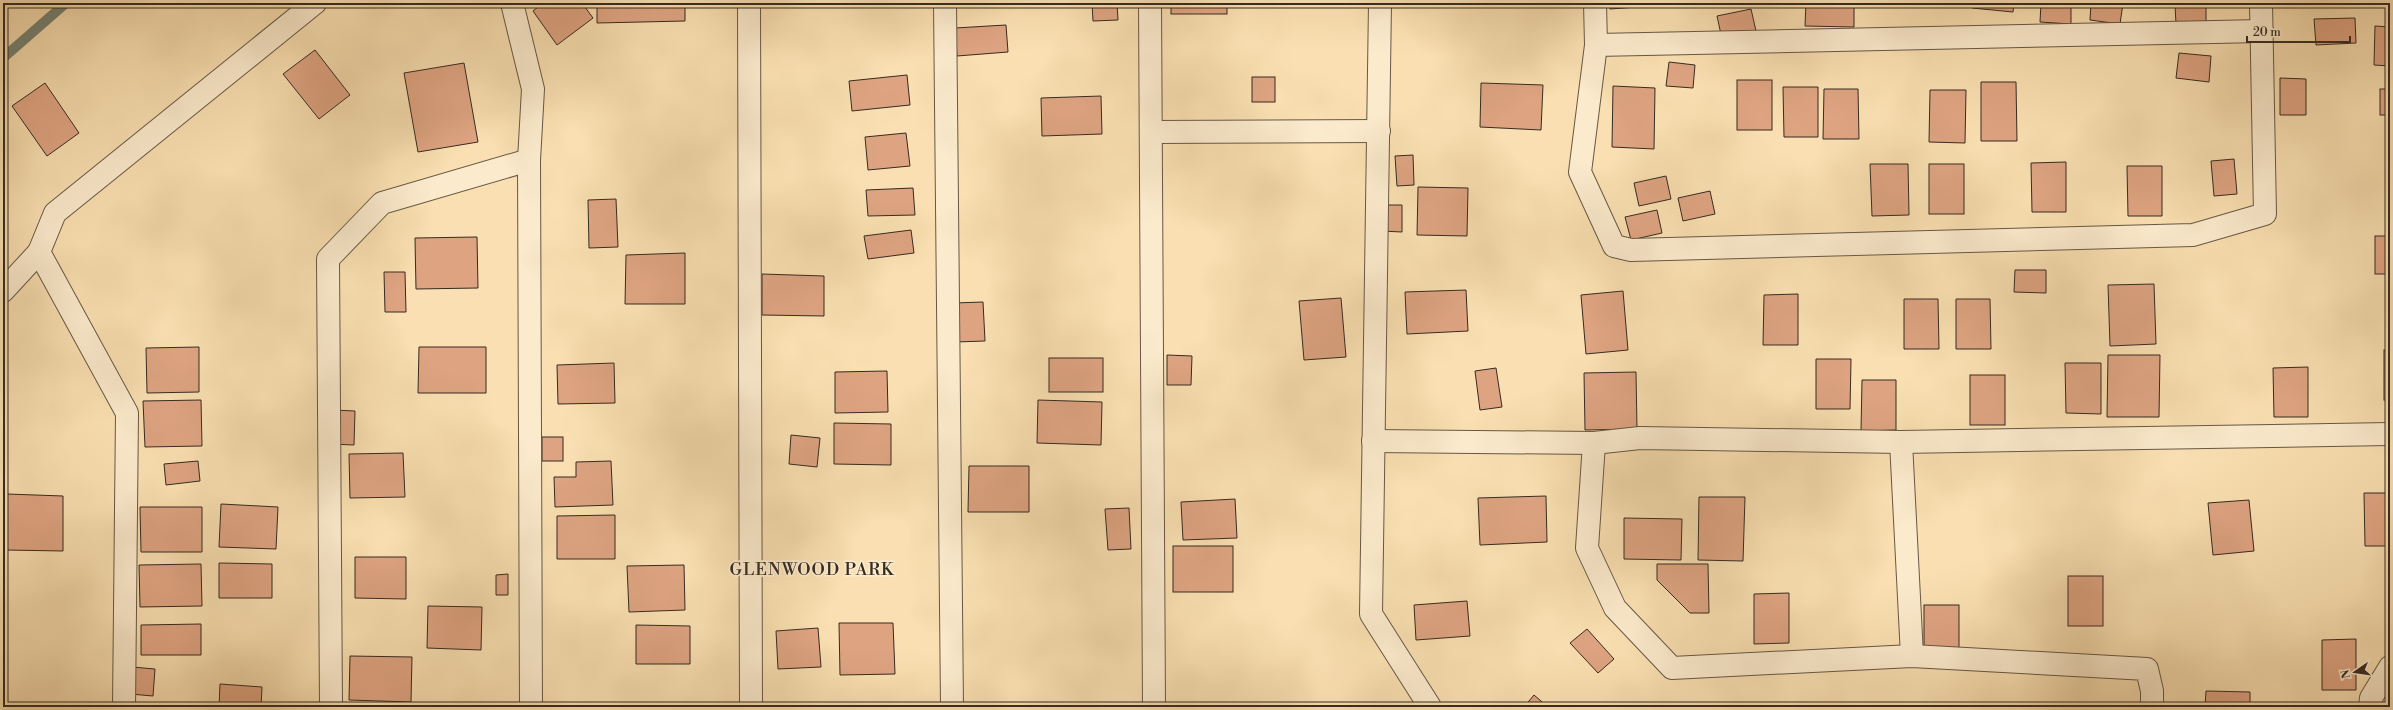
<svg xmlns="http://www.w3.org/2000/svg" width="2393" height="710" font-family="'Libre Bodoni',serif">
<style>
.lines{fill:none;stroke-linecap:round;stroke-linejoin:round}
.stream{stroke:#748374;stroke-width:10}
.building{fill:#dea482;stroke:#362b21}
.minor-casing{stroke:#675845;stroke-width:24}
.minor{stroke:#fbeacc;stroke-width:22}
.labels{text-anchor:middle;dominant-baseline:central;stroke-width:3.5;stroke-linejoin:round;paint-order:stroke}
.neighbourhood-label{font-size:17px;letter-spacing:1px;fill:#362b21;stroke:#fbeacc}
</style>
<rect width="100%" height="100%" fill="#f9dfb1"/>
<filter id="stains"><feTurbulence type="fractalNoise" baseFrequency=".005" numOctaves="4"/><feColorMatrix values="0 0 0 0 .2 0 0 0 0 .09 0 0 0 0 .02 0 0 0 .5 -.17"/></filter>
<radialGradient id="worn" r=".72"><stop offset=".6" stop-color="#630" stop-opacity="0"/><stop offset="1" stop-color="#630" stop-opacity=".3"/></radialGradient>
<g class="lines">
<path class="stream" d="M3 58 66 3"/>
</g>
<g class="building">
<path d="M543 3H582L593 18 557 45 533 11Z"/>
<path d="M597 3H685V21L597 23Z"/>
<path d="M1092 3H1117L1118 20 1093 21Z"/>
<rect x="1171" y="3" width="56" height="11"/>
<path d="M1610 3H1650L1651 6 1610 9Z"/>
<path d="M1806 3H1854V27L1805 26Z"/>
<path d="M1972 3H2014L2013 12 1972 8Z"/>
<path d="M2041 3H2071V24L2040 22Z"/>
<path d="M2091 3H2123L2120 24 2090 20Z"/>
<path d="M2175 5H2206V24H2176Z"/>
<path d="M1751 9 1756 31 1722 39 1717 16Z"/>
<path d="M2355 18 2356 43 2316 45 2314 19Z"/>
<path d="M1006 25 1008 52 957 56 955 28Z"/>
<path d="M2375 26 2390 27V66L2374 65Z"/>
<path d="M315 50 350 95 319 119 283 74Z"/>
<path d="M2179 53 2211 56 2209 82 2176 78Z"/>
<path d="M1669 62 1695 65 1693 88 1666 86Z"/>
<path d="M464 63 478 142 418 152 404 73Z"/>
<path d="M907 75 910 105 852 111 849 81Z"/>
<rect x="1252" y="77" width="23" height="25"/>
<path d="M2280 78 2306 79V115H2280Z"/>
<rect x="1737" y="80" width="35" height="50"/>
<path d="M1981 82H2016L2017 141H1981Z"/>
<path d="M45 83 79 133 47 156 12 106Z"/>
<path d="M1481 83 1543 85 1541 130 1480 127Z"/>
<path d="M1613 86 1655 88 1654 149 1612 147Z"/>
<path d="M1783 87H1818V137H1784Z"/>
<path d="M1824 89H1858L1859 139H1823Z"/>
<rect x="2380" y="89" width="10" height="26"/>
<path d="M1930 90H1966L1965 143 1929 142Z"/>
<path d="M1101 96 1102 134 1042 136 1041 98Z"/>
<path d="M906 133 910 166 868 170 865 137Z"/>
<path d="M1413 155 1414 185 1397 186 1395 156Z"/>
<path d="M2234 159 2237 194 2214 196 2211 161Z"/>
<path d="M2066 162V212H2032L2031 163Z"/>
<path d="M1870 164H1908L1909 215 1872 216Z"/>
<rect x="1929" y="164" width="35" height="50"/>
<path d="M2127 166H2162V216H2128Z"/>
<path d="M1666 176 1671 199 1639 206 1634 183Z"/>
<path d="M1418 187 1468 188 1467 236 1417 235Z"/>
<path d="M913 188 915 215 868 216 866 190Z"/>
<path d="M1710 191 1715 214 1683 221 1678 198Z"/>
<path d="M616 199 618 247 589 248 588 200Z"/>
<path d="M1382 205H1402V232L1381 231Z"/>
<path d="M1657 210 1662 233 1631 240 1625 217Z"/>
<path d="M911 230 914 253 868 259 864 236Z"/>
<rect x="2375" y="236" width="15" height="38"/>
<path d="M477 237 478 288 416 289 415 238Z"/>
<path d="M685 253V304H625L626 255Z"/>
<path d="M2015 270H2046V293L2014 292Z"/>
<path d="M384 272H405L406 312H385Z"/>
<path d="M762 274 824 276V316L762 315Z"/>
<path d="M2154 284 2156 344 2110 346 2108 285Z"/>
<path d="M1466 290 1468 331 1407 334 1405 292Z"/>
<path d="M1623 291 1628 350 1586 354 1581 295Z"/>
<path d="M1798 294V345H1763L1764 295Z"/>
<path d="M1341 298 1346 357 1304 360 1299 301Z"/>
<path d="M1904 299H1938L1939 349H1904Z"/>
<path d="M1956 299H1990L1991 349H1956Z"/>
<path d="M983 302 985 341 955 342 954 303Z"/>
<path d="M199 347V392L147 393 146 348Z"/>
<path d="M419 347H486V393H418Z"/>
<rect x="2384" y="350" width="6" height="50"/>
<path d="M1167 355 1192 356 1191 385H1167Z"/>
<path d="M2108 355H2160L2159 417H2107Z"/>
<rect x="1049" y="358" width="54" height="34"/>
<path d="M1816 359H1851L1850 409H1816Z"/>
<path d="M614 363 615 403 558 404 557 365Z"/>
<path d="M2065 363H2101V414L2066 413Z"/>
<path d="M2308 367V417H2274L2273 368Z"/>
<path d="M1496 368 1502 407 1480 410 1475 371Z"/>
<path d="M887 371 888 412 835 413V372Z"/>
<path d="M1636 372 1637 429 1585 430 1584 373Z"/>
<rect x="1970" y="375" width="35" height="50"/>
<path d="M1862 380H1896V430L1861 431Z"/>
<path d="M201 400 202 446 145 447 143 401Z"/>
<path d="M1038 400 1102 402 1101 445 1037 443Z"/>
<path d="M333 410 355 411 354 445 331 444Z"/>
<path d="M834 423 891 424V465L834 464Z"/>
<path d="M791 435 820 438 817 467 789 464Z"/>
<rect x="542" y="437" width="21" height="24"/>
<path d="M403 453 405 497 350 498 349 454Z"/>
<path d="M198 461 200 481 166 485 164 464Z"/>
<path d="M611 461 613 505 555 507 554 477H576V462Z"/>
<path d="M969 466H1029V512H968Z"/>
<path d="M2364 493H2390V546H2365Z"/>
<path d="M7 494 63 496V551L6 550Z"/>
<path d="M1546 496 1547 542 1480 545 1478 498Z"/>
<path d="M1699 497H1745L1743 561 1698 560Z"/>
<path d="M1235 499 1237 538 1183 540 1181 502Z"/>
<path d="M2249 500 2254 551 2213 555 2208 503Z"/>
<path d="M221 504 278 507 276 549 219 547Z"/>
<path d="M140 507H202V552H141Z"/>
<path d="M1129 508 1131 549 1108 550 1105 509Z"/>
<path d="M615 515V559H557V516Z"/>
<path d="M1624 518 1682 519 1681 560 1624 559Z"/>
<rect x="1173" y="546" width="60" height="46"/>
<path d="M355 557H406V599L355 598Z"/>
<path d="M219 563 272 564V598H219Z"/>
<path d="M201 564 202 606 140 607 139 565Z"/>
<path d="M1657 564H1708L1709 613H1690L1657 580Z"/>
<path d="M684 565 685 610 629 612 627 566Z"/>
<path d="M508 574V595H496V575Z"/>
<rect x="2068" y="576" width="35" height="50"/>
<path d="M1789 593V643L1754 644V594Z"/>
<path d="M1467 601 1470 636 1416 640 1414 605Z"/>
<rect x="1924" y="605" width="35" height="50"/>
<path d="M428 606 482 607 481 650 427 648Z"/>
<path d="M839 623H893L895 674 840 675Z"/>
<path d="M201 624V655H141V625Z"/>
<path d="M636 625 690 626V664H636Z"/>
<path d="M818 628 821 667 778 669 776 631Z"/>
<path d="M1587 629 1614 659 1598 673 1570 643Z"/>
<path d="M2356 639V690H2322V640Z"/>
<path d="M350 656 412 657 411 702 349 700Z"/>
<path d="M132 667 155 669 153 696 130 694Z"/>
<path d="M220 684 262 687 261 707H219Z"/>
<path d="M2206 691 2250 692V707H2205Z"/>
<path d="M1534 695 1548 707H1524Z"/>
</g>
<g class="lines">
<g class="minor-casing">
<g id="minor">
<path d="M512 3 533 89 529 160 531 707"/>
<path d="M749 3 751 707"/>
<path d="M945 3 952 707"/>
<path d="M1150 3 1154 707"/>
<path d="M1380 3 1371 614 1430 707"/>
<path d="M1595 3 1596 45 1580 172 1614 246 1631 250 2193 235 2265 214 2261 3"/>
<path d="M1596 45 2262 31"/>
<path d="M1152 132 1379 131"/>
<path d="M39 252 127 413 124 707"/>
<path d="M3 291 39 252 55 213 315 3"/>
<path d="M1373 441 1594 443 1640 438 1901 442 2390 434"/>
<path d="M1901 442 1912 656"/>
<path d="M1594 443 1587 548 1615 608 1672 668 1912 656 2147 669 2152 691V707"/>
<path d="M331 707 328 259 382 203 529 160"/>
<path d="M2370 707 2371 698 2390 667"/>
</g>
</g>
<use href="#minor" class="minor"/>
</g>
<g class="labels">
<g class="neighbourhood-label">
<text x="812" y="570">GLENWOOD PARK</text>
</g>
</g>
<rect width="2393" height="710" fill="none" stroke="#f9dfb1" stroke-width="16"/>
<rect x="4" y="4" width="2385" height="702" fill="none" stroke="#362b21" stroke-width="2"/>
<rect x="8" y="8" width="2377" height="694" fill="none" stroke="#362b21"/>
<g transform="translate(2355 672) rotate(257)" stroke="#fbeacc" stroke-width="3" paint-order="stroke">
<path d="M0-3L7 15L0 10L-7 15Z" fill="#362b21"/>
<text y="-6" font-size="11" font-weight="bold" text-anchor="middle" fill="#362b21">N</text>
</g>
<path d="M2247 36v6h103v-6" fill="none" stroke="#362b21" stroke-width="2"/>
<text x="2253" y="36" font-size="12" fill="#362b21" stroke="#fbeacc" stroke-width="3" paint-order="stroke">20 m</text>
<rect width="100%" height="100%" filter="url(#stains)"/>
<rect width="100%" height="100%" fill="url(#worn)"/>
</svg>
